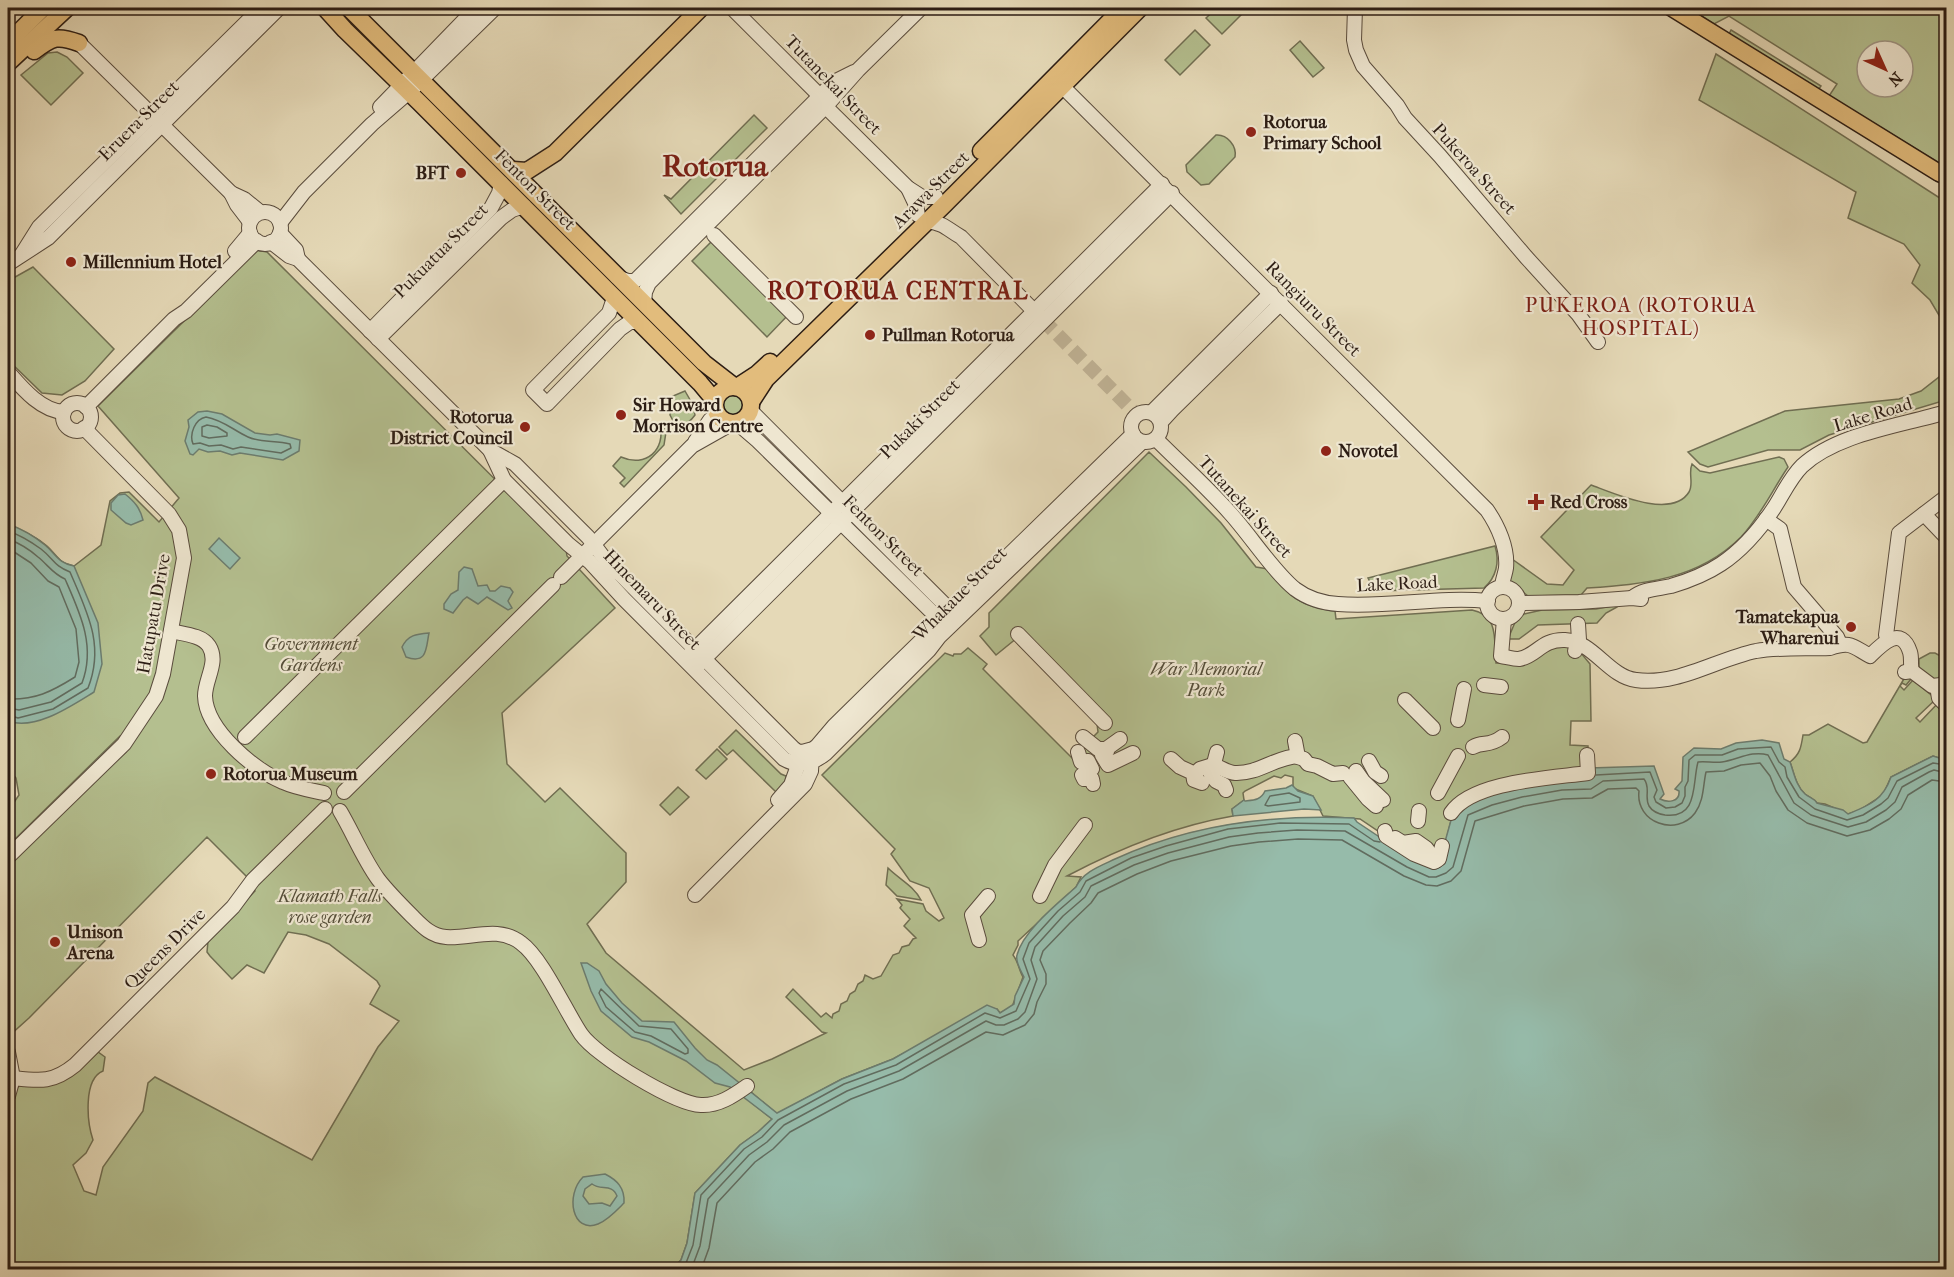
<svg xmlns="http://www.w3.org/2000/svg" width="1954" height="1277" font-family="'IM FELL French Canon',serif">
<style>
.green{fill:#b4bf8f;stroke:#706e52;stroke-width:1.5;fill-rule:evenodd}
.water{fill:#96bbaa;stroke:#6c7c6e;stroke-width:1.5;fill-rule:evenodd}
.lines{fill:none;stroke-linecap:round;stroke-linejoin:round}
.shore{stroke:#616c5f;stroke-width:1.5}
.minor-tunnel{stroke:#c0b396;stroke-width:14;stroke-dasharray:14 7;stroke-linecap:butt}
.minor-casing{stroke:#5a4c3d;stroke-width:16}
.major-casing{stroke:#2c1d14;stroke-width:19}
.minor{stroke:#eee6d0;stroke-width:14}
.major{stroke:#e2bc7c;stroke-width:16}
.poi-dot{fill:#8f2418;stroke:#eee6d0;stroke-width:2}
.labels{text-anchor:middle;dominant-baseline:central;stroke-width:4.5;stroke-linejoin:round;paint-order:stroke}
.street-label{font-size:18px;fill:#2c1d14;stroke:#eee6d0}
.poi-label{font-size:18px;font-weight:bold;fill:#2c1d14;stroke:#eee6d0;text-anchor:start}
.park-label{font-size:18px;font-style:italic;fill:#554e39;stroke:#eee6d0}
.neighbourhood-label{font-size:20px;letter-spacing:1.5px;fill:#7a1f14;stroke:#eee6d0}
.district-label{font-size:24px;font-weight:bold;letter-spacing:1.5px;fill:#7a1f14;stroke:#eee6d0}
.town-label{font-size:30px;font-weight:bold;fill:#7a1f14;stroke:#eee6d0}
</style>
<rect width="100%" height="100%" fill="#e5d9b7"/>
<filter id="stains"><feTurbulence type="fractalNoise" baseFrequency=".00333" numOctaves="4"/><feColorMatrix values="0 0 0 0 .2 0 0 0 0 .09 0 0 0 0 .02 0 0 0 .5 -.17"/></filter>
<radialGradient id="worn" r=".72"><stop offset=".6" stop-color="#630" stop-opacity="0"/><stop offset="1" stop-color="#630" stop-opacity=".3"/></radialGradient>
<g class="green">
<path d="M1217 8H1248L1222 34 1206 18Z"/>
<path d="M1689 8H1946V167L1829 96 1837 84 1729 16 1714 24ZM1867 51H1903V87H1867Z"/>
<path d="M1195 30 1210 45 1180 75 1165 60Z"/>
<path d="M1731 30 1821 86 1818 90 1729 34Z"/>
<path d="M1300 41 1324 68 1313 77 1290 50Z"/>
<path d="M57 52 67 57 83 73 51 105 21 75 48 53Z"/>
<path d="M1716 54 1946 202V327L1930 300 1912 283 1920 265 1904 244 1848 218 1856 192 1699 100Z"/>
<path d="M754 115 767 128 681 214 664 195 671 199Z"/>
<path d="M1216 135C1227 134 1237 146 1235 157L1209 184 1201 185 1187 172 1186 165Z"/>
<path d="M714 239 789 314 767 337 692 261Z"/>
<path d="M256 250 267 252 566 550 567 556 615 608 502 713 507 764 545 802 560 788 626 853V882L587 924 606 953 744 1070 772 1059 826 1033 822 1032 786 997 793 989 821 1017 826 1013 832 1018 833 1014 839 1011 841 1004 847 1001 850 994 855 991 858 984 863 981 865 975 873 979 881 976 893 955 899 953 902 947 909 945 913 939 916 938 904 926 910 919 900 908 902 905 897 899 923 904 926 911 939 921 944 918 929 888 910 881 891 854 895 849 822 775 945 653 953 656 954 654H961L968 648 987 664 983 669 1072 758 1098 732 1097 724 1017 638 996 655 980 636 989 627V613L1149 452 1186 487 1221 523 1256 567 1268 569C1287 596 1301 607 1335 611L1336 619 1472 610C1499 615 1494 640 1496 663H1519L1546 648 1567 647 1581 653 1590 664 1591 721H1571L1570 745 1588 746 1589 776 1453 813 1441 860 1384 835 1360 819 1323 816 1313 796 1293 788V777L1285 775 1281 778 1274 776 1245 791 1243 793 1244 800 1232 809 1233 816C1174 826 1120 848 1067 876L1081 877 1076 887 1018 941V945L1013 955C1018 961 1019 970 1023 977L1012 1007 1000 1013 997 1009 989 1008 893 1059 842 1079 777 1114 751 1092 752 1103 772 1119 758 1132 740 1145 695 1193 687 1243 681 1260 672 1269H8V1110L15 1090 21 1084C63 1083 68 1081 98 1052L105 1057 103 1071C83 1079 87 1122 93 1140L86 1153 73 1165 84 1191 96 1195 103 1167 143 1111 148 1083 155 1077 312 1160 378 1047 399 1021 370 1004 380 986 377 981 329 944 306 935 288 932 264 973 247 965 232 979 210 956 207 952 208 941 255 891 248 878 207 837 29 1018 10 1035 8 1032V866L49 821 126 752 120 736 8 846V811L19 795 16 778 8 768V524C22 530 35 536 47 546 58 556 58 563 74 566L101 545 110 501 120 493 129 492 159 522 179 498 98 406Z"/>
<path d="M33 267 114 349 85 381 62 395 42 393 8 360V281Z"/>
<path d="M1946 365V400L1829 435 1800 450H1768L1708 467 1700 464 1688 452 1785 411 1899 399 1921 391 1944 373Z"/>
<path d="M685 391 693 405 695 415C687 426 677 431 670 415L673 396Z"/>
<circle cx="734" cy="405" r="13"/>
<path d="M660 424 663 425 666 432 664 445 624 487 620 483 625 478 613 466 621 457C646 468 666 450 660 424Z"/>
<path d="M1779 457 1784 459 1788 467C1773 489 1760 517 1741 537 1698 580 1644 584 1587 588L1581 595 1528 596 1510 582 1512 559 1547 584 1563 585 1574 570 1541 537 1591 485C1613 493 1672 520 1689 492 1694 484 1688 473 1692 464L1700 471 1710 473Z"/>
<path d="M1495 546C1500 562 1496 578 1484 588L1375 591 1368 578Z"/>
<path d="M1617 605V607L1606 613 1597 623 1538 625 1519 639H1508L1516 620 1524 614 1542 610 1596 609Z"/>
<path d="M1930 653H1935L1946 659V675L1934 681 1919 669V659Z"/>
<path d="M1905 677 1911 679 1906 685 1902 683 1900 686 1904 690 1913 680 1936 699 1916 718 1920 722 1939 702 1946 688V760L1933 756 1891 777 1883 795 1860 810 1848 814 1825 804 1817 803C1813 798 1810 798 1805 794 1796 786 1794 773 1790 762 1800 754 1801 748 1803 735H1809L1828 724 1863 743 1867 742Z"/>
<path d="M736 730 781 774 786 776 785 783 777 793 733 750 727 755 719 747Z"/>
<path d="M717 749 727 759 706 779 696 770Z"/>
<path d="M678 787 689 797 670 815 660 805Z"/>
<path d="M888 868C899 879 914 886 921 900L897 896 886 885Z"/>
</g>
<g class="water">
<path d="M207 411 222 414 255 433 270 435 277 434 300 440 299 451 283 460 240 453 232 455 220 451 208 452 199 449 193 455 190 454 185 441 189 427 188 420 198 412Z"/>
<path d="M125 494C135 502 140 508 143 520L131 525 126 523 111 510V503L118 495Z"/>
<path d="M8 524C22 529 33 535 45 545 57 555 58 563 74 566L98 623 102 664 94 692C71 706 35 731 8 721Z"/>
<path d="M219 538 240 558 230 569 209 549Z"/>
<path d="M464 567 472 569 478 586 487 585 490 591H495L501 586 510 588 513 592 508 601 512 608 508 610 487 597 478 604 467 597 463 600 453 613 444 609V604L451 594 458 590 459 572Z"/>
<path d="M429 633C426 647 428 665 406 657L402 647C408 635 416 634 429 633Z"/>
<path d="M1762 740 1779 743 1784 759 1790 762C1794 773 1796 786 1805 794 1810 798 1814 798 1817 803L1843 810 1848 814C1870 805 1883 800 1891 777L1933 756 1946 760V1269H672L681 1260 687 1243 695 1193 740 1145 758 1132 772 1119 730 1087 715 1083 686 1061 649 1042 632 1037 601 1011 591 991 581 963H587L599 971 606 984 622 1003 642 1021 674 1022 695 1048 707 1060 717 1065 777 1113 842 1079 893 1059 987 1005 997 1009 1000 1013 1014 1004 1015 996 1024 977C1021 971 1015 962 1017 955 1023 931 1057 904 1076 887 1083 872 1100 866 1115 859 1191 824 1271 814 1354 818L1357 822 1378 836 1383 835 1400 848 1443 849 1453 813 1465 800 1589 768 1654 766 1664 794 1660 799C1668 803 1680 802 1679 791L1675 789 1682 781 1683 757 1694 748 1721 749 1736 743Z"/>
<path d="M1292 785 1298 791 1313 796 1321 810 1304 809 1233 816 1232 809 1244 800 1245 801C1254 800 1261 800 1265 791L1286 788Z"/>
<path d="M605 1174C617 1180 625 1188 624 1203 617 1210 608 1220 598 1224 572 1234 565 1195 583 1177ZM592 1184C601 1191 612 1183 617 1196L610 1206 602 1203 589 1204 583 1196 585 1189Z"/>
</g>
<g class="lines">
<g class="shore">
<path d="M206 417C223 420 233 430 248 437 261 443 276 440 290 444L291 448 281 453 241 447 233 449 221 445 209 446 200 443 193 444C189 434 195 419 206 417Z"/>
<path d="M207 425 217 427 227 433V436L209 438 202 436V427Z"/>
<path d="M8 531C20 535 30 541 41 549 55 560 53 565 70 572 87 612 105 645 88 688L53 709 18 718 8 715"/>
<path d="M8 539C19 543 29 549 38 557 48 565 53 574 65 579 80 613 96 646 82 683L51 702 19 710 8 708"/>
<path d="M8 548 31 563 48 581 59 587 76 629 79 662 75 677C51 692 35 700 8 699"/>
<path d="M1596 775 1650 772 1657 790 1654 797 1656 802 1666 808 1675 807 1682 803 1685 796V787L1688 781 1689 760 1695 755H1722L1738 749 1771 747 1779 762 1785 767 1787 777 1799 797 1815 809 1847 820 1863 815 1881 804 1888 798 1897 781 1933 763 1946 765"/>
<path d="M1289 793 1300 798V802L1268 806 1265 805 1270 796Z"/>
<path d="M601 989 639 1026 671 1029 688 1049V1053L685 1054 651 1036 635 1032 606 1007 599 993Z"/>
<path d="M681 1270 686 1263 693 1245 701 1195 744 1149 762 1137 778 1120 844 1084 896 1065 985 1013 1000 1018 1016 1011 1030 979 1023 959 1029 943 1058 911 1080 892 1086 881 1131 858 1166 846 1228 829 1280 823 1349 824 1374 841 1380 842"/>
<path d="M691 1270 700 1246 708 1199 749 1155 767 1142 784 1125 847 1091 899 1071 986 1021 996 1025H1004L1018 1019 1025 1012 1037 979 1031 960 1035 947 1063 916 1085 897 1091 886 1134 865 1168 853 1229 837 1258 833 1297 830 1345 831 1407 867 1429 877H1436L1446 873 1453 867 1468 815 1492 805 1522 797 1562 790 1591 789 1603 781 1644 779C1651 788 1644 797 1649 806 1652 811 1659 814 1665 815 1699 819 1692 783 1698 762 1705 761 1714 763 1722 762 1737 760 1752 750 1768 755L1794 803 1811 815 1848 827 1866 822 1886 810 1895 802 1902 787 1929 772 1934 770 1946 773"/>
<path d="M701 1270 709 1248 717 1203 755 1162 773 1149 790 1132 851 1099 903 1079 986 1032 1003 1035 1025 1025 1034 1014 1037 1002 1046 984V974L1040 960 1043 951 1070 923 1091 903 1098 893 1137 874 1171 861 1231 846 1259 842 1298 839 1342 840 1404 876 1426 885 1437 886 1451 881 1461 871 1475 821 1524 806 1563 799 1592 798 1608 789 1636 788 1639 791C1635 823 1677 837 1695 813 1704 801 1703 785 1706 772L1724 771 1741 765 1760 763 1770 776 1776 791 1788 810 1807 823 1847 836 1870 830 1889 819 1901 809 1908 795 1932 780 1946 782"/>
</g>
<path class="minor-tunnel" d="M1043 320 1137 415"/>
<g class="minor-casing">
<g id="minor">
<path d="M732 8 817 93 829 110 908 188 922 197H936"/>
<path d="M1355 8 1354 40 1356 50 1363 66 1397 105 1405 118 1440 156 1526 257 1578 314 1598 342"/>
<path d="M79 43 231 193 244 199 260 212"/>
<path d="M1056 80 1487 510C1498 526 1508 548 1506 568 1505 575 1502 581 1502 587"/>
<path d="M380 107 476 8"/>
<path d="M908 188 916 205 918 215"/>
<path d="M231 193 237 205 250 222"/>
<circle cx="265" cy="228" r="16"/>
<path d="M928 221C945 224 947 229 961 237L1042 319"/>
<path d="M280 223 304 192 372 124 409 92 495 8"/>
<path d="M280 233 296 250 298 259"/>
<path d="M714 235 796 317"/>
<path d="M271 242 289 256 298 259 490 450 515 464 588 537 614 571 620 574 793 748 797 751 802 752"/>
<path d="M235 251 250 233"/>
<path d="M22 254 39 227 261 8"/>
<path d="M8 264 48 238 279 8"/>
<path d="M617 277 628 281H635L827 89 836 81 854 72"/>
<path d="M614 298 609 313 533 390 547 404 620 329 630 322H638"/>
<path d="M644 303 645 292 649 283 826 106 858 70 921 8"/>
<path d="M370 331 491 208 499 193 501 183"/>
<path d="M378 339 501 218 512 210 524 206"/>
<path d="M8 372C22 388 41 411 64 412"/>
<circle cx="77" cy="417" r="14"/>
<path d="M86 407 174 319 186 311 257 241"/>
<path d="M751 411 957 617"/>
<circle cx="1146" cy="427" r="15"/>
<path d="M1152 412 1271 293"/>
<path d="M1161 422 1172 410 1281 303"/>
<path d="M737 423 758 441 941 621 948 625"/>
<path d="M1156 439C1181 464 1207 487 1230 513 1250 535 1273 571 1295 589 1307 598 1323 603 1338 604 1388 608 1438 596 1488 601"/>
<path d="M695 442 710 420 717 415"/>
<path d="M490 450 504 480 568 544 590 562 624 599 784 759C798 767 812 764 825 754L929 650 939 637 1142 442"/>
<path d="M1924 514 1946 537"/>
<path d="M1766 519 1780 529 1794 587 1837 637 1840 644"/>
<path d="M561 577 692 446 731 424"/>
<circle cx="1503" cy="603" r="16"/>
<path d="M1632 598C1643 589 1657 589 1671 586 1688 581 1706 574 1721 564 1742 550 1760 529 1774 508 1783 494 1790 478 1802 466 1838 433 1901 426 1946 412"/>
<path d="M1519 603 1579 602 1632 598 1641 599"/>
<path d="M1504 619 1501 656C1507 657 1513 659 1519 659 1537 656 1541 639 1565 640 1593 641 1609 677 1636 680 1677 686 1717 659 1756 651 1778 647 1807 649 1830 648 1851 641 1852 646 1870 656 1881 645 1901 624 1910 652 1912 658 1910 665 1912 671"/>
<path d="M171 631C183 634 202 635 209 646 219 662 205 679 205 696 206 730 254 770 283 782 296 788 310 790 324 793"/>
<path d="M1018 634 1105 723"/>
<path d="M1886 635 1899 533 1946 497"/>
<path d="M1575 651 1579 640 1578 624"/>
<path d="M690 654 1162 184"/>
<path d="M699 664 1172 193"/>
<path d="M1905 672 1912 671 1932 686 1941 685 1946 681"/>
<path d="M1484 685 1501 687"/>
<path d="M1937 686 1939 698 1946 705"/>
<path d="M1405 700 1433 728"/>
<path d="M1458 720 1464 689"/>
<path d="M245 737 504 480"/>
<path d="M1083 737 1098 749H1106L1120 739"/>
<path d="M1295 741 1298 757 1304 759 1308 764 1317 766 1333 774 1343 773"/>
<path d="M1473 747C1483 741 1489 747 1502 737"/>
<path d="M1106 749 1107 751 1102 755 1108 765 1133 753"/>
<path d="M802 752 813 749 817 746 834 726 892 669 1133 434"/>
<path d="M1078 752 1081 762 1088 761 1092 769 1082 775 1084 779H1092L1093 784"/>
<path d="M1217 752 1211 775 1216 781 1224 785 1226 790"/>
<path d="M1171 759 1180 767 1193 773 1194 780 1202 783"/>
<path d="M1369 761 1375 772 1381 776"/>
<path d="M1356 771 1363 781 1383 800"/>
<path d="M1194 775 1200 769 1213 765C1220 767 1228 773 1235 773 1258 774 1276 757 1298 756"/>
<path d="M1350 777 1368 799 1376 806"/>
<path d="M344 792 553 585"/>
<path d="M1438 793 1458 756"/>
<path d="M778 800 791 785 801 757"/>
<path d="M340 811C353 833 363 858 378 879 388 892 400 904 412 916 422 926 431 936 446 937 471 939 498 925 521 943 542 958 565 1010 581 1034 596 1056 675 1104 701 1105 718 1106 733 1096 747 1086"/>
<path d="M1451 813C1472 781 1552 778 1588 773L1587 755"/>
<path d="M1418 821 1419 811"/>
<path d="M1385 831 1386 836 1414 854 1434 862 1439 859 1442 846"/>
<path d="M1395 838 1403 843 1416 841 1426 848 1436 861"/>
<path d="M8 857 124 744 156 696 163 674 184 558 179 530 169 514 84 428"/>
<path d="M695 895 805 784 811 771 812 754"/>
<path d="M1040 896 1055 865 1085 825"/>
<path d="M979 940 972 915 988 896"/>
<path d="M8 1052 13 1078 8 1096"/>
<path d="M13 1078C40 1081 53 1083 75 1065L233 907 253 880 325 809"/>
</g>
</g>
<g class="major-casing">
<g id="major">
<path d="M325 8 345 30 420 103 700 383 715 401"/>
<path d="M349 8 704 363 735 387"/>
<path d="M1672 8 1939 173 1946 176"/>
<path d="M8 43 43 8"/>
<path d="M34 51C53 37 57 35 79 43"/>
<path d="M8 63 67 8"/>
<path d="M981 151 1123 8"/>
<path d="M513 170 527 171 555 153 701 8"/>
<circle cx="733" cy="405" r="18"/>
<path d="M737 387 757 374 770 362"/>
<path d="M751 402 766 379 944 205 1140 8"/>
</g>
</g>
<use href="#minor" class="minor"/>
<use href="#major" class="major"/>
</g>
<g class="poi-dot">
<circle cx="1251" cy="132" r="6"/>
<circle cx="461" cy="173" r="6"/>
<circle cx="71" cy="262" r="6"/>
<circle cx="870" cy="335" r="6"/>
<circle cx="621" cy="415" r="6"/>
<circle cx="525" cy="427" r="6"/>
<circle cx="1326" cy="451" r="6"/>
<path d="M1533 493h6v6h6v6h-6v6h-6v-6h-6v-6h6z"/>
<circle cx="1851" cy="627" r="6"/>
<circle cx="211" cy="774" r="6"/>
<circle cx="55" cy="942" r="6"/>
</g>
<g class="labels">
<g class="street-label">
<text transform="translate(833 85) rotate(46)">Tutanekai Street</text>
<text transform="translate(139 121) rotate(-45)">Eruera Street</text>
<text transform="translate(1474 169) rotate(48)">Pukeroa Street</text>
<text transform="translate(535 190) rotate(45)">Fenton Street</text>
<text transform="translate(931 190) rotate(-45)">Arawa Street</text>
<text transform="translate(441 251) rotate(-45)">Pukuatua Street</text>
<text transform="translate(1313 309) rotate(45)">Rangiuru Street</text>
<text transform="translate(1873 415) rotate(-17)">Lake Road</text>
<text transform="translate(920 419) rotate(-45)">Pukaki Street</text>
<text transform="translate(1245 507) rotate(48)">Tutanekai Street</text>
<text transform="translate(883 536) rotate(45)">Fenton Street</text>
<text transform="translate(1397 584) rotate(-3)">Lake Road</text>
<text transform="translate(960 594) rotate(-45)">Whakaue Street</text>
<text transform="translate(652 600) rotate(46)">Hinemaru Street</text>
<text transform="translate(154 614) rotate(-80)">Hatupatu Drive</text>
<text transform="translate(165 949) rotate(-45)">Queens Drive</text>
</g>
<g class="poi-label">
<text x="1263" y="122">Rotorua<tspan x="1263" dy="21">Primary School</tspan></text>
<text x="449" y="173" text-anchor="end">BFT</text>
<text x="83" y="262">Millennium Hotel</text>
<text x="882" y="335">Pullman Rotorua</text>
<text x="633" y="405">Sir Howard<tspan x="633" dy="21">Morrison Centre</tspan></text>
<text x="513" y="417" text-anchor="end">Rotorua<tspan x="513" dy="21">District Council</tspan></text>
<text x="1338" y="451">Novotel</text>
<text x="1550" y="502">Red Cross</text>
<text x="1839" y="617" text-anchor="end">Tamatekapua<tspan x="1839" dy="21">Wharenui</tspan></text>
<text x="223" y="774">Rotorua Museum</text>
<text x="67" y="932">Unison<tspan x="67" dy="21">Arena</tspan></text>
</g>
<g class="park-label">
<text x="311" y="644">Government<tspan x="311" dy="21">Gardens</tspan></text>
<text x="1206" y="669">War Memorial<tspan x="1206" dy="21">Park</tspan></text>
<text x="330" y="896">Klamath Falls<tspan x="330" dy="21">rose garden</tspan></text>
</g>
<g class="neighbourhood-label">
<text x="1641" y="305">PUKEROA (ROTORUA<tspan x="1641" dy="23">HOSPITAL)</tspan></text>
</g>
<g class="district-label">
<text x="898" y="291">ROTORUA CENTRAL</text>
</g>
<g class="town-label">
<text x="715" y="166">Rotorua</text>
</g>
</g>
<rect width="1954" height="1277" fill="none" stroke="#e5d9b7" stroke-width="30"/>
<rect x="9" y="9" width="1936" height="1259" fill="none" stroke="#2c1d14" stroke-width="3"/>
<rect x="15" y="15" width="1924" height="1247" fill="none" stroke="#2c1d14" stroke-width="1.5"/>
<g transform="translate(1885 69) rotate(135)"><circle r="28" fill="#eee6d0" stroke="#a09685" stroke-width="1.5"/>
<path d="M0-4.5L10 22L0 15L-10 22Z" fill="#8f2418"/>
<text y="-9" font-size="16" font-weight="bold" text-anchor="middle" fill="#2c1d14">N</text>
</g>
<rect width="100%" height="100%" filter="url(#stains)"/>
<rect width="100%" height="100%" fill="url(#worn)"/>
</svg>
